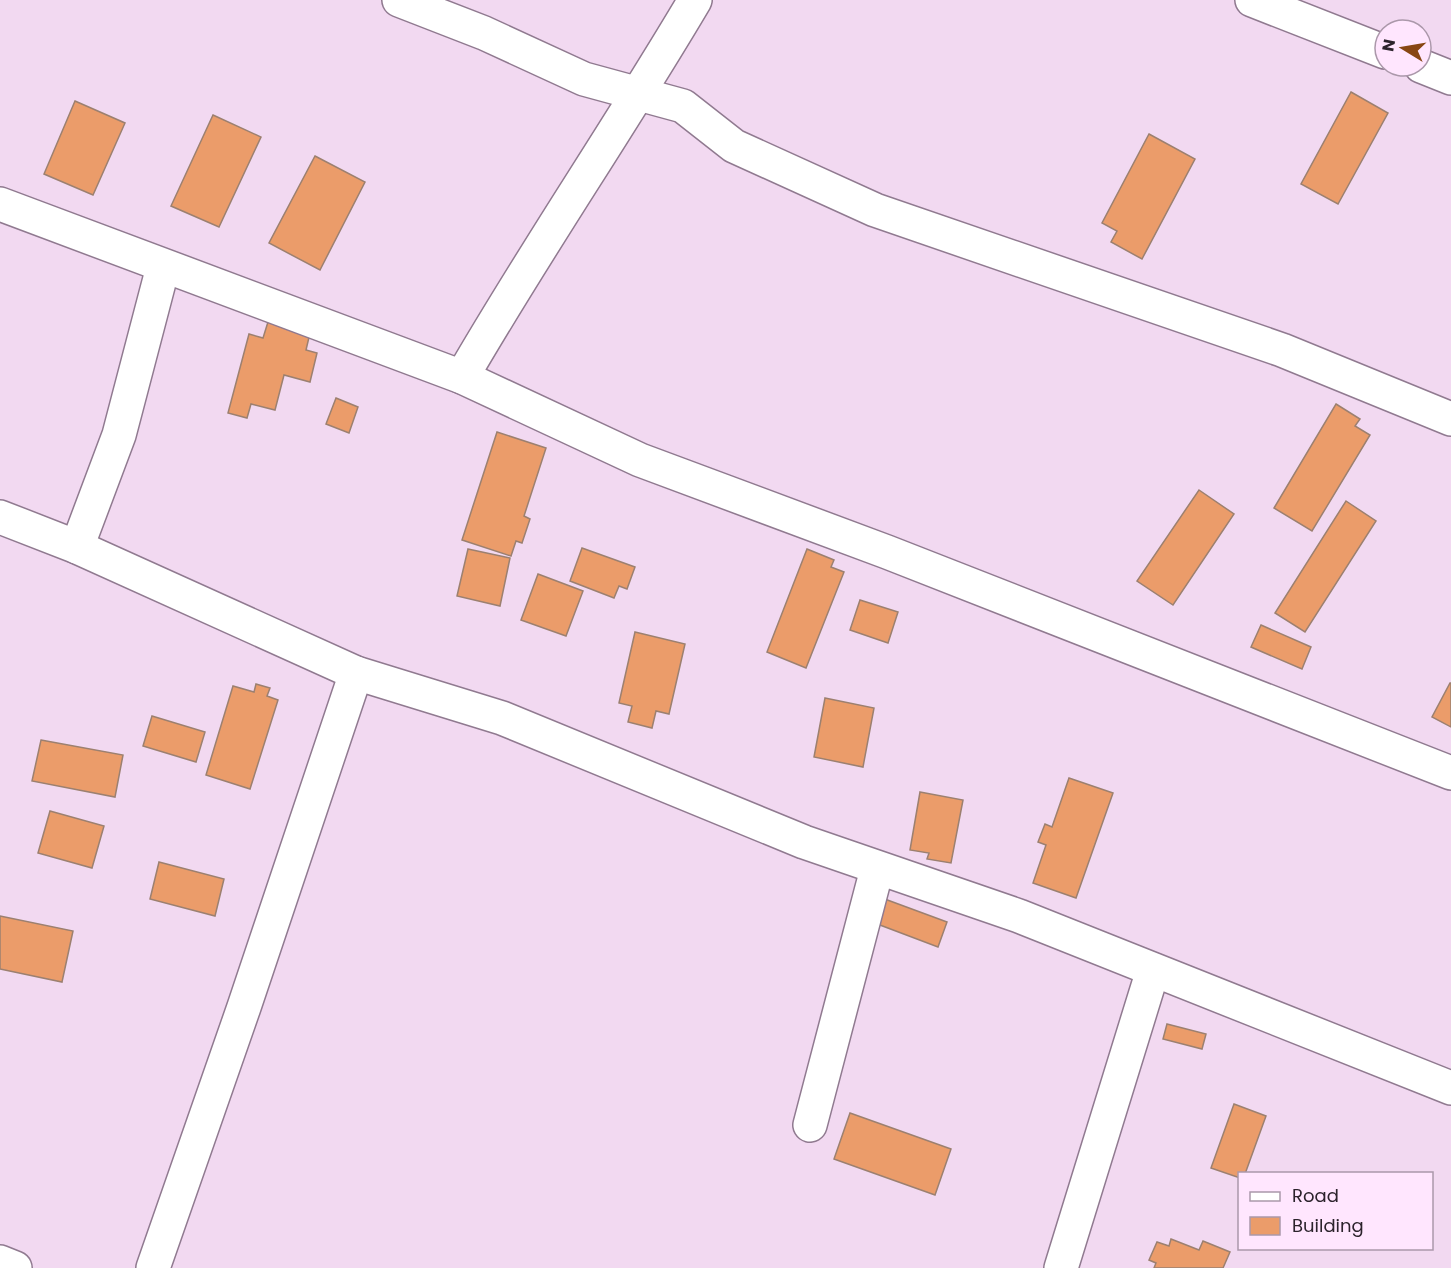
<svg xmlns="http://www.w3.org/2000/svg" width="1451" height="1268" font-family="Poppins,sans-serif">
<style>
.building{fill:#eb9c6a;stroke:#9c8070;stroke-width:1.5}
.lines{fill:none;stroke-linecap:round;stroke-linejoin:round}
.minor-casing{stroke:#907a90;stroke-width:36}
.minor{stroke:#fff;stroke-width:33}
</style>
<rect width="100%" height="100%" fill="#f2d9f1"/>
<g class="building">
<path d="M1351 92 1388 113 1338 204 1301 184Z"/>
<path d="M75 101 125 123 93 195 44 174Z"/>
<path d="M213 115 261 137 219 227 171 206Z"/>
<path d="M1149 134 1195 159 1142 259 1111 242 1117 231 1102 223Z"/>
<path d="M315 156 365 182 320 270 269 243Z"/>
<path d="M268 322 310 333 306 350 317 353 310 382 284 375 275 410 251 404 247 418 228 413 249 334 263 338Z"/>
<path d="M336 398 358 407 349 433 326 424Z"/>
<path d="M1336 404 1360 419 1355 426 1370 435 1312 531 1274 508Z"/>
<path d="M497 432 546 448 524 516 530 519 522 543 516 541 511 556 462 540Z"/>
<path d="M1199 490 1234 514 1173 605 1137 581Z"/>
<path d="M1346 501 1376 521 1305 632 1275 613Z"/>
<path d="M582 548 635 567 627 589 619 586 614 598 570 581Z"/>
<path d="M468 549 510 558 500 606 457 596Z"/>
<path d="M807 549 834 560 831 567 844 572 806 668 767 652Z"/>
<path d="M538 574 583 591 566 636 521 620Z"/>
<path d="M860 600 898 612 888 643 850 630Z"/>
<path d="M1261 625 1311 647 1302 669 1251 647Z"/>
<path d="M635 632 685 644 669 714 656 711 652 728 628 722 632 706 619 703Z"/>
<path d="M1450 683H1451V727L1432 717Z"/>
<path d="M256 684 270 688 267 696 278 700 250 789 206 775 233 686 254 692Z"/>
<path d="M825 698 874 708 863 767 814 757Z"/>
<path d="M152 716 205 732 196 762 143 746Z"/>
<path d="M41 740 123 755 115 797 32 781Z"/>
<path d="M1069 778 1113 793 1076 898 1033 883 1046 845 1038 842 1045 824 1052 827Z"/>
<path d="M920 792 963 800 951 863 927 859 929 853 910 850Z"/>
<path d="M50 811 104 826 92 868 38 853Z"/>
<path d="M159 862 224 879 215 916 150 899Z"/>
<path d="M882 898 947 922 938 947 872 922Z"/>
<path d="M0 916 73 931 62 982 0 969Z"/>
<path d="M1167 1024 1206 1034 1202 1049 1163 1039Z"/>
<path d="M1234 1104 1266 1116 1245 1174H1240V1178L1211 1168Z"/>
<path d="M850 1113 951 1149 935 1195 834 1159Z"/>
<path d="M1171 1239 1199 1250 1203 1241 1230 1252 1223 1268H1154L1156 1263 1149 1260 1157 1242 1169 1246Z"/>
</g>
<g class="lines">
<g class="minor-casing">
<g id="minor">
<path d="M399 0 484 33 584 79 683 106 734 146 875 210 1282 350 1451 419"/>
<path d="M1252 0 1385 52"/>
<path d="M1421 66 1451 78"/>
<path d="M0 204 462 377 640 460 887 552 1451 773"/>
<path d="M462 377C536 249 620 127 695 0"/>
<path d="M0 517 77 547 356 673 502 718 804 842 1019 916 1451 1088"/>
<path d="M77 547 119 435 163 267"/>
<path d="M810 1125 877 869"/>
<path d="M0 1262 15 1268"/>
<path d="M153 1268 244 1007 356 673"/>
<path d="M1061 1268 1153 970"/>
</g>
</g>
<use href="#minor" class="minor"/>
</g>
<rect x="1238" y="1172" width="195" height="78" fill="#ffe6fe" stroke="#ab98aa" stroke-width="1.5"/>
<rect x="1250" y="1192" width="30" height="9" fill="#ffffff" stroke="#ab98aa" stroke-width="1.5"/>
<text x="1292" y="1202" font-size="18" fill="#2c232c">Road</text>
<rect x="1250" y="1217" width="30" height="18" fill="#eb9c6a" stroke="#ab98aa" stroke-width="1.5"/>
<text x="1292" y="1232" font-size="18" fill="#2c232c">Building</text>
<g transform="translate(1403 48) rotate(281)"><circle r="28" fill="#ffe6fe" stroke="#ab98aa" stroke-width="1.5"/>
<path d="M0-4.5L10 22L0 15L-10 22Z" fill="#884613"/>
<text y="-9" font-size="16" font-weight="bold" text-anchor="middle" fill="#2c232c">N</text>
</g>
</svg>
